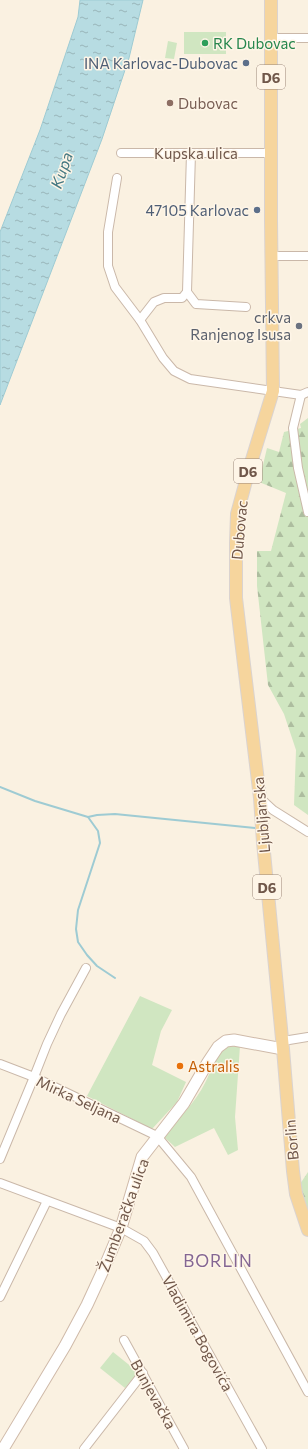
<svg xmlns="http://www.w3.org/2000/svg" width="308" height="1449" font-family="Commissioner,sans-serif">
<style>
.grass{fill:#d0e6c1}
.forest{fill:url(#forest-firs)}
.water{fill:url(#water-ripples);stroke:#9ecbd3}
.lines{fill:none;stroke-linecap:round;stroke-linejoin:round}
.stream{stroke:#9ecbd3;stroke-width:2}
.street-casing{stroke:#cab8a9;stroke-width:10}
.secondary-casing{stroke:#cfbaa9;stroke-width:13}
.primary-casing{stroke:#dad3d0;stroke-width:14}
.street{stroke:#fff;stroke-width:8}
.secondary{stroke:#fff;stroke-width:11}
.primary{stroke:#f6d59d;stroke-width:12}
.leisure-dot{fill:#2e9e5b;stroke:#fef5e7;stroke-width:1.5}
.service-dot{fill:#5c6f8a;stroke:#fef5e7;stroke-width:1.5}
.education-dot{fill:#8d6e63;stroke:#fef5e7;stroke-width:1.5}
.worship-dot{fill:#6b7280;stroke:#fef5e7;stroke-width:1.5}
.food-dot{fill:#e8710a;stroke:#fef5e7;stroke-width:1.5}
.labels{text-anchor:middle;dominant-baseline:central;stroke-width:3;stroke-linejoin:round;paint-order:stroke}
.shield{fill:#fef5e7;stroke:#9b8679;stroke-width:1}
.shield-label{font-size:14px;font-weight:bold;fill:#70574a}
.leisure-label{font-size:15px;fill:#27864d;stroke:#fef5e7;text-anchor:start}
.service-label{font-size:15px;fill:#4e5e75;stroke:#fef5e7;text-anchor:end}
.education-label{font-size:15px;fill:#785e54;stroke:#fef5e7;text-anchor:start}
.street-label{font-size:15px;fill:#70574a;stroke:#fef5e7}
.worship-label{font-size:15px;fill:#5b616d;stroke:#fef5e7;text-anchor:end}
.food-label{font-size:15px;fill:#c56008;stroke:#fef5e7;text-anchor:start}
.water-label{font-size:16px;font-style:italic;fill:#457882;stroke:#fef5e7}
.quarter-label{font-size:17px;letter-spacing:1px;fill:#846693;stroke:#fef5e7}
</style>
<defs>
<pattern id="forest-firs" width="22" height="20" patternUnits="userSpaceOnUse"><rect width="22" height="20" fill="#d0e6c1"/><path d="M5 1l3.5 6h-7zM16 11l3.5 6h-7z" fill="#adbd9f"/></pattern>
<pattern id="water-ripples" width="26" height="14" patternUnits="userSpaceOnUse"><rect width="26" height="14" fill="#b7dce2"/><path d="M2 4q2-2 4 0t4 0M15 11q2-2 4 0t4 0" fill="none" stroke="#99b5b9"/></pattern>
</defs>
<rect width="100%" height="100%" fill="#faf1e1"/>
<g class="grass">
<rect x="184" y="32" width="42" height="22"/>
<path d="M168 41 177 43 174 59 165 58Z"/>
<path d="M140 996 172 1010 161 1031 152 1065 186 1082 177 1102 152 1129 87 1096Z"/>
<path d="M229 1044 240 1046 235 1117 238 1150 228 1155 214 1128 175 1147 163 1136C177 1120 196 1102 205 1083 214 1066 213 1056 229 1044Z"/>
<path d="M113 1352 138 1372 125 1388 100 1368Z"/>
</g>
<g class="forest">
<path d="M308 418V815L294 805 296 750 284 714 268 685 257 586V551H271L286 493 259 482 267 448 279 452 284 432 301 428 300 424Z"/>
<path d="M308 1172V1213L305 1207 300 1184Z"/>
</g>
<path class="water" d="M80 0H143L129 58 102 139 0 405V232L40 130 78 17Z"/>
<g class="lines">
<g class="stream">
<path d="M0 787 35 801 88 817 98 831 100 843 78 910 76 929 78 942 87 955 97 966 115 978"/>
<path d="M88 817 97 815 115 814 255 828"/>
</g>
<g class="street-casing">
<g id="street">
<path d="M271 38H308"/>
<path d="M121 153H271"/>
<path d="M117 178 108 232V266L115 287 140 320 163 358 174 371 190 379 301 395 308 392"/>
<path d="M271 256H308"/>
<path d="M187 292 196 304 246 307"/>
<path d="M140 320 154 302 164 298H182L187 292 191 153"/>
<path d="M301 395 293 428 298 468 308 512"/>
<path d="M260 798 273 810 308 832"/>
<path d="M283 1041 308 1037"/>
<path d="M0 1064 34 1077 157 1136 191 1177 308 1392"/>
<path d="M0 1159 34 1077 47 1044 61 1014 86 968"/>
<path d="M0 1183 121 1228 144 1241 153 1253 262 1449"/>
<path d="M0 1297 47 1201"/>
<path d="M124 1340 184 1449"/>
<path d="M84 1449 143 1373"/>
</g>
</g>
<g class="secondary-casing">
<path id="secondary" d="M3 1449 65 1346 87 1305 105 1266 121 1228 142 1157 184 1103 208 1062 218 1047 226 1041 234 1040 283 1049"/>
</g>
<g class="primary-casing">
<path id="primary" d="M271 0V220L273 391 250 466 237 514 236 543V598L260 798 263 842 283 1049 293 1171 296 1194 308 1230"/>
</g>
<use href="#street" class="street"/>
<use href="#secondary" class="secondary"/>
<use href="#primary" class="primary"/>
</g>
<circle class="leisure-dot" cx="205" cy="43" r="4"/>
<g class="service-dot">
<circle cx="246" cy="63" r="4"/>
<circle cx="257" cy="210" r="4"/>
</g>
<circle class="education-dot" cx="170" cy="103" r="4"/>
<circle class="worship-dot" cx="299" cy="326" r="4"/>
<circle class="food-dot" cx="180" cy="1066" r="4"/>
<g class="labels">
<g class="shield">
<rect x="257" y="65" width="28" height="24" rx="3"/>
<rect x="234" y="459" width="28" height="24" rx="3"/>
<rect x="253" y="875" width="28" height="24" rx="3"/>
</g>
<g class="shield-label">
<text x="271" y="77">D6</text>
<text x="248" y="471">D6</text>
<text x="267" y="887">D6</text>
</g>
<g class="leisure-label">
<text x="213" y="43">RK Dubovac</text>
</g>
<g class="service-label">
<text x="238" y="63">INA Karlovac-Dubovac</text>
<text x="249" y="210">47105 Karlovac</text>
</g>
<g class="education-label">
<text x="178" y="103">Dubovac</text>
</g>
<g class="street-label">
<text x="196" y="153">Kupska ulica</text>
<text transform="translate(239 530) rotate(-85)">Dubovac</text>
<text transform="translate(261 815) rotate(-95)">Ljubljanska</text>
<text transform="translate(79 1099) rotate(25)">Mirka Seljana</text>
<text transform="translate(291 1140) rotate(-95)">Borlin</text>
<text transform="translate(123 1215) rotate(-70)">Žumberačka ulica</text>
<text transform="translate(198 1333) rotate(61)">Vladimira Bogovića</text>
<text transform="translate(154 1394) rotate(61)">Bunjevačka</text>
</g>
<g class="worship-label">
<text x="291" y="317">crkva<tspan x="291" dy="17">Ranjenog Isusa</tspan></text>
</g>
<g class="food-label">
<text x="188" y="1066">Astralis</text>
</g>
<g class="water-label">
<text transform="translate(61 170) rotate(-71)">Kupa</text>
</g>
<g class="quarter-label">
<text x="218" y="1260">BORLIN</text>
</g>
</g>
</svg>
